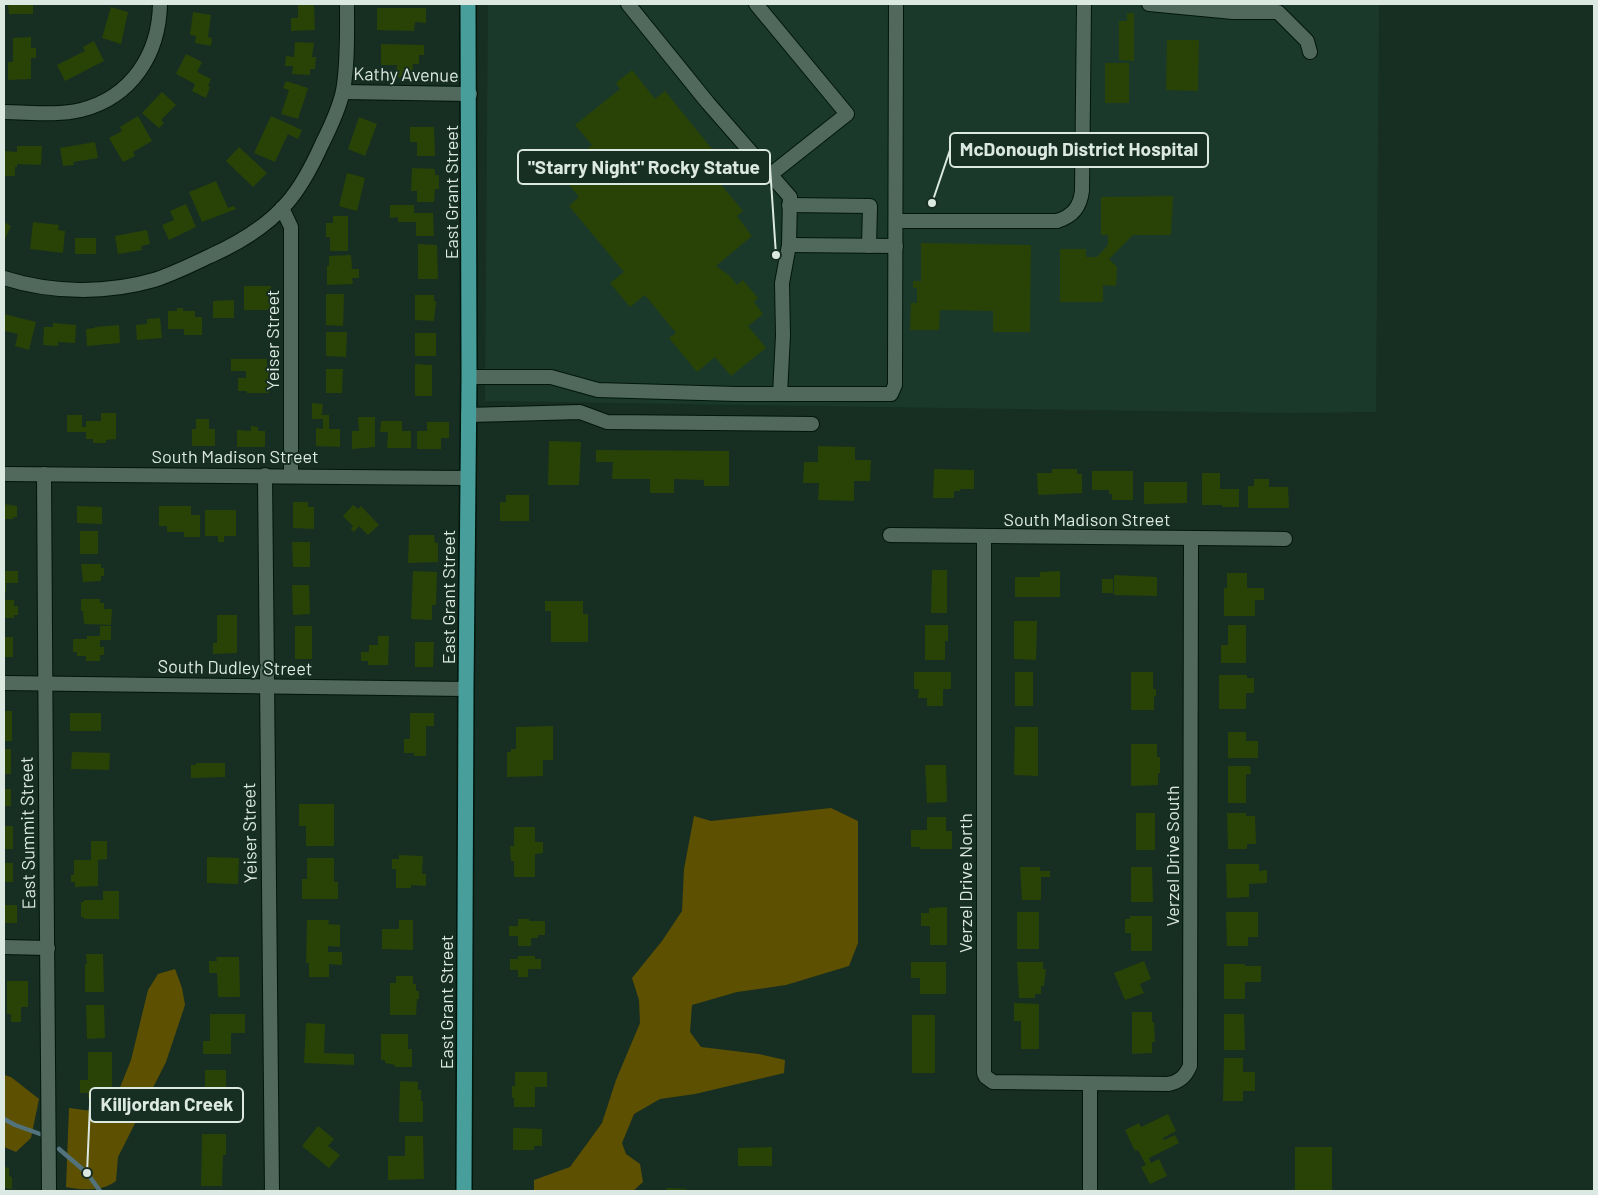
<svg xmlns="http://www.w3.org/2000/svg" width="1598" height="1195" font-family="Barlow,sans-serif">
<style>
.built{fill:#1a392b}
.forest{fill:#5d5001}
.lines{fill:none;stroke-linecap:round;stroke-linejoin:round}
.stream{stroke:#52727c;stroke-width:4.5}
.building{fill:#294307}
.minor-casing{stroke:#01160d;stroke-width:16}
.major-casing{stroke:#01160d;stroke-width:18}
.minor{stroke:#51695d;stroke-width:14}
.major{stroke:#479e9a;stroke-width:15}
.labels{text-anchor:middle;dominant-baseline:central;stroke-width:4;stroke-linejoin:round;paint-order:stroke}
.street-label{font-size:18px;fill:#dce9e2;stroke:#172e23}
.leader{fill:none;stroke:#dce9e2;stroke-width:2}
.callout-dot{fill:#dce9e2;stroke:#172e23;stroke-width:2}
.callout{fill:#172e23;stroke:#dce9e2;stroke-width:2}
.callout-label{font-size:19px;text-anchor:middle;font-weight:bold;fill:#dce9e2}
</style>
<rect width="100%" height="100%" fill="#172e23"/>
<path class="built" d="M488 4H1379L1376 412 1289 413 485 401Z"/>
<g class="forest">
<path d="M831 808 858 821V943L849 966 786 985 737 992 692 1005 690 1032 701 1047 759 1054 785 1060 784 1073 695 1094 660 1099 634 1114 622 1143 626 1154 640 1164 643 1182 633 1191H534V1180L570 1167 602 1123 616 1080 640 1023 639 1000 632 978 662 941 682 911 684 869 694 816 711 821Z"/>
<path d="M175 969 182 988 185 1005 166 1062 118 1157 116 1181C101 1192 84 1190 66 1187L69 1108 92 1111 113 1105 131 1060 148 990 158 974Z"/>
<path d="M4 1075 11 1077 39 1099 31 1138 16 1152 4 1147Z"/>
</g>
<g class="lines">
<g class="stream">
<path d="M4 1119 15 1125 43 1135"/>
<path d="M59 1149 87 1173 100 1191"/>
</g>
</g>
<g class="building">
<path d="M8 4H33V14H9Z"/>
<path d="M298 5H314L315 30 291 31V18H298Z"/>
<path d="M111 7 128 12 121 44 102 38Z"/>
<path d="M377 8H426V23L415 22 414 31 377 30Z"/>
<path d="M193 12 211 15 208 37 212 38 211 46 195 43 196 36 190 35Z"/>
<path d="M1127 13H1134V61L1119 60V21H1127Z"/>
<path d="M31 37V48H36V58H31V79L8 80V62H13V38Z"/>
<path d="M1167 40H1199L1198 91 1166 90Z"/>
<path d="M94 41 104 61 65 81 57 65 85 51 83 47Z"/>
<path d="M295 42 314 43 312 57H316L315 69H310V75L292 74 293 66H285L286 56 294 57Z"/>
<path d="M381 44 424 45V55H419V64H413L412 77H396L397 65H381Z"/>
<path d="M186 54 202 62 197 72 211 79 208 86 210 87 206 98 192 91 195 84 176 74Z"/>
<rect x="1105" y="63" width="24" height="40"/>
<path d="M632 70 655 99 665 91 725 165 713 175 743 211 737 216 752 236 716 266 730 276 737 285 743 280 758 298 754 302 763 314 748 326 766 348 731 376 715 357 697 372 669 338 676 333 645 295 630 307 610 283 624 272 569 206 579 197 552 164 565 153 572 161 592 145 575 125 620 89 616 83Z"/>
<path d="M286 81 308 88 298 119 281 114 289 90 283 88Z"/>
<path d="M162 92 176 105 161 120 164 123 159 128 142 113Z"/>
<path d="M138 116 152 141 133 152 135 156 123 162 109 138 122 131 120 127Z"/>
<path d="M271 116 302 130 298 139 288 134 275 162 254 153Z"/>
<path d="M359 117 377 124 365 156 348 149Z"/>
<path d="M410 127H434L435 156H417V142H410Z"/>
<path d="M95 142 98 158 73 162 74 165 63 166 60 148Z"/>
<path d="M17 146H42L41 165 17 164V167H15V176H5V151L17 152Z"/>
<path d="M239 147 267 173 253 187 226 161Z"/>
<path d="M412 168 435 169V175H439V189H435L434 202H417V191H411Z"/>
<path d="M347 173 365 178 357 211 339 206Z"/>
<path d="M216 181 228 208 234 206 236 209 202 222 189 192Z"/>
<path d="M1173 196 1171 235H1133L1109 259 1117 267 1116 286 1103 285V302H1060V249H1086V257H1097L1108 245V235H1101V197Z"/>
<path d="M186 204 196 227 169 240 162 225 174 220 170 211Z"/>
<path d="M390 205H414V213H433L434 236H416V222H398V217L390 218Z"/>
<path d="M333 216H348V251H330V237H326V223H333Z"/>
<path d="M4 222 11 226 4 241Z"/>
<path d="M33 222 59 225 58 230 65 231 63 253 30 249Z"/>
<path d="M147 230 150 244 141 246 142 250 118 254 115 236Z"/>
<rect x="75" y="238" width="21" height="16"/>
<path d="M921 243 1031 245 1030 332H993V311L940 310 939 330H910L911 303H917V288H913V281H921Z"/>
<path d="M418 244 437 245 438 279H418Z"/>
<path d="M351 255 352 269H359V278H352L353 284 327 285V266H329V256Z"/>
<path d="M244 286H271L272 310H244Z"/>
<path d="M326 294H344L343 326 326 325Z"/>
<path d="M415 295H434V301H436L434 321 415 320Z"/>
<path d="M234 300V318H213V301Z"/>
<path d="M177 308H183V311H195V317H202V335H184V329H168V311H177Z"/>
<path d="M4 314 36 322 29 350 15 346 18 334 4 331Z"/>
<path d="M160 318 162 338 137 340 136 325 147 324V319Z"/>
<path d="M53 323 76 325 75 343 58 342V346L43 345 44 327H53Z"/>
<path d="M119 325 120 343 87 346 86 329 95 328V327Z"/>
<path d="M326 332H347L346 357 326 356Z"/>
<rect x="415" y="333" width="21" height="23"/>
<path d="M231 359H267V371H270L269 393H247V391H238V378H246V371H231Z"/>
<path d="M415 364 432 365V396H415Z"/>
<path d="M326 369H343L342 393H326Z"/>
<path d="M312 403 323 404 322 415H329V429H340V447L316 446V428L323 429V419H312Z"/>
<path d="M101 413H116V439L106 440V443H93V439H86V432H67V415H82V427H86V421H101Z"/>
<path d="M358 417H375V447L352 449V431H359Z"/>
<path d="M196 419H209V429H215V446H192V429H196Z"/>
<path d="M381 421H402V431H411V448H387L388 432H380Z"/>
<path d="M427 422H449V438H441V449H417V431H427Z"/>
<path d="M251 426 258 427V431H265V447H237V430L251 431Z"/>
<path d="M549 441 581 442 579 485H548Z"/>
<path d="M818 446 855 447V460H871L870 481H854V501L818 500 819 483H803L804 462H818Z"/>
<path d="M596 450 729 451V486H704V480L674 479V493H650V479H612L613 462H596Z"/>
<path d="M934 469 974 470V489H960V491H954V498H933Z"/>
<path d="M1052 469H1077V474H1082V493L1038 495 1037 473H1052Z"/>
<path d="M1092 471H1133V500H1112V494H1109V490H1092Z"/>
<path d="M1202 473H1220V489H1239V507H1222V505H1202Z"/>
<path d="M1254 479H1269V487H1288L1289 508H1248V486H1254Z"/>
<path d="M1144 482H1187V503L1144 504Z"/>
<path d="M506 495H529V521H500V502H506Z"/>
<path d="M293 502H308V507H314V529L293 528Z"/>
<path d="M4 504 17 506V517H13V519H4Z"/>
<path d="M353 505 358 509 361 506 379 525 368 535 359 526 354 532 351 529 353 526 343 516Z"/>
<path d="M77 506 102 507V524L77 523Z"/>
<path d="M159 506H191V515H200V537H184V532H167V526H159Z"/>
<path d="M205 510H236V536H224V542H218V536H205Z"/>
<rect x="80" y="531" width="18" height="23"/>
<path d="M409 535H434L435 543H438V562L408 563Z"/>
<path d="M292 542H310V567H293Z"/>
<path d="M81 564H101V568H104V576H101V581L83 582Z"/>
<path d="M932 570H947V613H931Z"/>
<path d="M4 571H18V583H6V592H4Z"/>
<path d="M413 571 437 572 436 605H432V620L411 619Z"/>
<path d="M1060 571V597H1015V577H1040V572Z"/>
<path d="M1227 573H1247V588H1264V600H1255V616H1224V588H1227Z"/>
<path d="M1114 575 1157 577V596L1114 595Z"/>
<rect x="1102" y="579" width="11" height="14"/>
<path d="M292 585H309L310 614 293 615Z"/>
<path d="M81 599H100V603H104V609H112L111 625 84 624 83 611H81Z"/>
<path d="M4 600H14V606H18V615H14V618H4Z"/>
<path d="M545 601H583V614H588V642H551V611H545Z"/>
<path d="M217 615H237V653L213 654V643H217Z"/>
<path d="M1014 621H1037L1036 660 1014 659Z"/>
<path d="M925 625H948V641H945V660H925Z"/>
<path d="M1228 625H1246V663H1221V645H1228Z"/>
<path d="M100 626H111V640H100V647H104V655H100V661H86V656H77V652H73V639H87V636H100Z"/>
<rect x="295" y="626" width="17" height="33"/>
<path d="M378 636H389L388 665H368V661H361V652H369V645H378Z"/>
<rect x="4" y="637" width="9" height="20"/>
<path d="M415 642H434L433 667H415Z"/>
<path d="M914 672H951V689H943V706H927V698H918L919 689H914Z"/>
<rect x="1015" y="672" width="18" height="34"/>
<path d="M1131 672H1153V689H1156V696H1154V710H1131Z"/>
<path d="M1219 675H1247V678H1254V693H1246V709H1219Z"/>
<rect x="4" y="711" width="8" height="30"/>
<rect x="70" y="713" width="31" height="18"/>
<path d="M410 713H434V726H426V756H414V753H404V739H410Z"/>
<path d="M553 726V760H543V776L507 777V752H511V749H516V727Z"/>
<path d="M1015 727H1038V776L1014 775Z"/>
<path d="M1228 732H1246V741H1258V758H1228Z"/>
<path d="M1131 744H1157V757H1160V773H1158V785L1131 786Z"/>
<rect x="4" y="749" width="7" height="25"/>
<path d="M72 752 110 753 109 770 71 769Z"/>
<path d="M196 763H225V777L191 778V765H196Z"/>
<path d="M925 765H946L947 802 927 803Z"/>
<path d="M1228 766H1250L1251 774H1246V803H1228Z"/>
<rect x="4" y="789" width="7" height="17"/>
<path d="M299 804H334V846H306V826H299Z"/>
<rect x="1136" y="813" width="19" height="37"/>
<path d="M1227 813H1246V816H1255L1256 844H1247V849H1228Z"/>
<path d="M927 817H946V831H952V849H920V847H911V830H927Z"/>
<rect x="4" y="826" width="9" height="23"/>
<path d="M514 827H535V842H543V853L535 854V877H514V861H511L510 846H514Z"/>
<path d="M91 841H107V859L98 860V886L75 887V882H71V875H74V860H91Z"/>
<path d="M399 855 423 856 422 874H426V886L411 885V888H396V869H392V859H399Z"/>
<path d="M207 857 239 858 238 884 207 883Z"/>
<path d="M307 858H334V882H338V899H302V879H307Z"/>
<rect x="4" y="863" width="9" height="19"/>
<path d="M1226 864H1259V871L1267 870V883L1249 884V897L1227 898Z"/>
<path d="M1020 867H1040V871H1050V877H1041V900H1022Z"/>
<path d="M1131 867H1152L1153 902H1131Z"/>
<path d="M103 891H119V919H84V917H81V902H84V900H103Z"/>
<rect x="4" y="905" width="13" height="18"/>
<path d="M947 907V945H930V926H921V913H929V908Z"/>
<rect x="1017" y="912" width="22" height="37"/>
<path d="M1226 912H1258V937H1248V946H1227Z"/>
<path d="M1130 916H1152V951H1131V933H1125V919H1130Z"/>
<path d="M518 919H529V921H545V935H538V938H531V946H518V936H509V926H518Z"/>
<path d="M307 920H329L328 924 340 925V947L328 946V952H342V965L329 964V977H309V963H306Z"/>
<path d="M399 920H413V950L382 949V929H399Z"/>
<path d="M86 954H103L104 992H85V964H87Z"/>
<path d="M518 956H535V959H541V969H528V977H518V970H510V959H518Z"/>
<path d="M216 957H239L240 997H218L217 973H209V961H217Z"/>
<path d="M1144 961 1151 979 1140 984 1144 993 1125 1000 1114 973Z"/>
<path d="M911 962H946V994H920V978H911Z"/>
<path d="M1017 962H1043V969H1046L1044 986H1041V994H1035V998H1019Z"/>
<path d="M1224 964H1245V966H1261V982H1245V999H1224Z"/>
<path d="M396 976H413V984H416V991H419V999H417L416 1015H390V983H396Z"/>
<path d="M7 981H28V1007H21V1022H11V1014H7Z"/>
<path d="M1014 1003 1039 1004V1049H1021V1021H1014Z"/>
<path d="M86 1005H104L105 1038 87 1039Z"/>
<path d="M1132 1012H1152V1022H1154L1155 1042H1152V1053L1132 1054Z"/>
<path d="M210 1014H245V1033H231V1054H203V1041H210Z"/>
<path d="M1224 1014H1244L1245 1050H1224Z"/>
<rect x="912" y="1015" width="23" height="58"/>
<path d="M306 1023 325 1024 324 1053 354 1054V1065L304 1063Z"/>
<path d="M381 1034H408V1049H412V1067H395V1065L385 1063V1060H381Z"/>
<path d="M88 1052H112V1098H88V1093H80V1080H88Z"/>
<path d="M1224 1058H1243V1072H1255V1091H1243V1101H1223Z"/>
<rect x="205" y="1070" width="21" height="48"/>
<path d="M515 1072H547V1087H535V1107H514V1098H512V1086H515Z"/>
<path d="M400 1081 418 1082V1090H421V1101H423V1122H399Z"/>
<path d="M1168 1114 1176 1131 1163 1138 1164 1140 1175 1135 1179 1143 1149 1158 1151 1163 1159 1159 1167 1176 1150 1184 1141 1167 1146 1165 1138 1150 1135 1151 1125 1130 1139 1123 1141 1127Z"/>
<path d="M318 1126 334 1139 328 1146 340 1155 329 1168 302 1146Z"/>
<path d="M513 1128 542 1129V1146H534V1150H513Z"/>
<path d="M202 1134H226V1155H223L222 1186H201Z"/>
<path d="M405 1136H423L424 1179 388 1180V1156H405Z"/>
<path d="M772 1147V1166H738V1148Z"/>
<rect x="1295" y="1147" width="37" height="44"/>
<path d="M4 1167 9 1168V1176L12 1177V1189L4 1188Z"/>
<path d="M667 1188 686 1189V1191H666Z"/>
</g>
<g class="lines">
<g class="minor-casing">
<g id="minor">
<path d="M628 4 708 103 790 197 789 245 782 283 783 335 780 394"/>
<path d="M756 4 847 114 770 175"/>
<path d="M1149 4 1233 12H1278L1307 41 1310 52"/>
<path d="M343 92 470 94"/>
<path d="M4 112C29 112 56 116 81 110 132 97 159 54 160 4"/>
<path d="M789 205 870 206 869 246"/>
<path d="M282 208 291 227V475"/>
<path d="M896 221H1057C1073 216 1080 207 1082 191L1084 4"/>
<path d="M789 245 896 246"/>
<path d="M4 278C51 293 106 294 154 280 173 274 191 265 210 256 237 244 267 226 287 203 302 186 313 164 322 144 330 128 339 109 343 91 348 63 347 32 347 4"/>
<path d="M469 377H551L598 390 736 394H891L895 385V373L896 4"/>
<path d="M468 415 580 412 607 422 812 424"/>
<path d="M4 474 467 478"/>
<path d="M44 474C44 713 48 952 49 1191"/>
<path d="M265 475 272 1191"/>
<path d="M890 535 1285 539"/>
<path d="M984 537V1073L986 1077 993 1082 1168 1084C1179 1082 1185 1077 1190 1066L1191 538"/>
<path d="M4 683 466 689"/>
<path d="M4 947 48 948"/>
<path d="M1090 1191V1084"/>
</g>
</g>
<g class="major-casing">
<path id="major" d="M464 1191 466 689 469 377 468 4"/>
</g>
<use href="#minor" class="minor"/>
<use href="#major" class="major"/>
</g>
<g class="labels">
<g class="street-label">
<text transform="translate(406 74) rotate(1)">Kathy Avenue</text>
<text transform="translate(451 192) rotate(-90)">East Grant Street</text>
<text transform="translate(272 340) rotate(-90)">Yeiser Street</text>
<text x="235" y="456">South Madison Street</text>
<text x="1087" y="519">South Madison Street</text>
<text transform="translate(448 597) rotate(-90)">East Grant Street</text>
<text transform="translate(235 667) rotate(1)">South Dudley Street</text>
<text transform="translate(27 833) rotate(-91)">East Summit Street</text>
<text transform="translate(249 833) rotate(-91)">Yeiser Street</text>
<text transform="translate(1172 856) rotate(-90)">Verzel Drive South</text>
<text transform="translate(965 883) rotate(-90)">Verzel Drive North</text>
<text transform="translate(446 1002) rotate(-90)">East Grant Street</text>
</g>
</g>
<path class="leader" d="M932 203L950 150M776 255L770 167M87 1173L90 1105"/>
<g class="callout-dot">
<circle cx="932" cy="203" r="5"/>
<circle cx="776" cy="255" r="5"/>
<circle cx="87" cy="1173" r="5"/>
</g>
<g class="callout">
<rect x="950" y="133" width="258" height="34" rx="5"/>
<rect x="518" y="150" width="252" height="34" rx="5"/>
<rect x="90" y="1088" width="153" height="34" rx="5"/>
</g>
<g class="callout-label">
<text x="1079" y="156">McDonough District Hospital</text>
<text x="644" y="174">"Starry Night" Rocky Statue</text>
<text x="167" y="1111">Killjordan Creek</text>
</g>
<rect width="1598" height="1195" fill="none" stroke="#dce9e2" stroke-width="10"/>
</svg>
